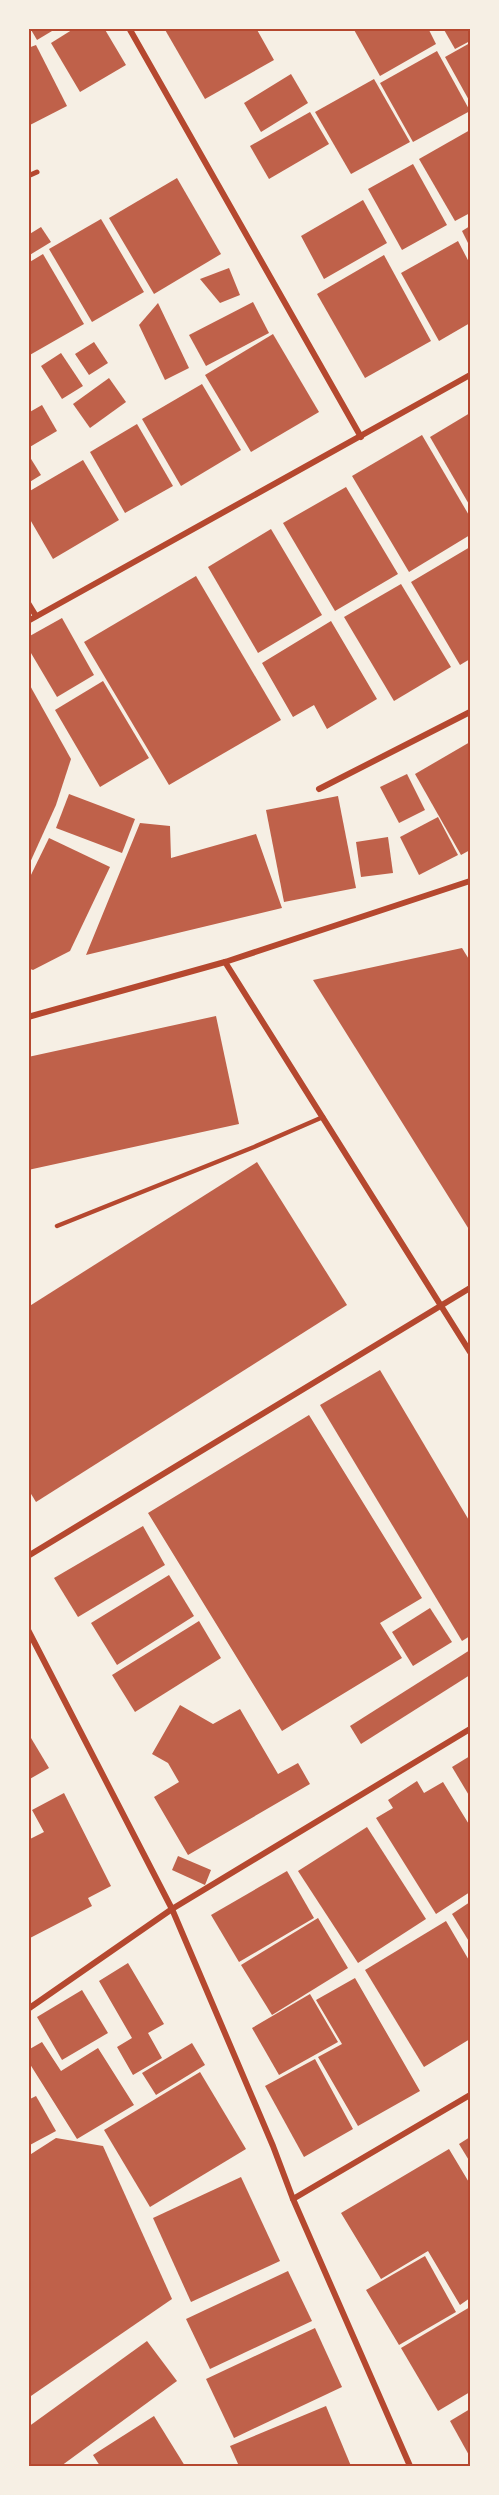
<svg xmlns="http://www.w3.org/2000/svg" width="499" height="2495" font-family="'Alegreya Sans',sans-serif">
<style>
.building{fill:#bf614a}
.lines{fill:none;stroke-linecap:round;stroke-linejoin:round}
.service{stroke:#b5482f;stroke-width:4.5}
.pedestrian{stroke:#b5482f;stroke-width:5}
.minor{stroke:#b5482f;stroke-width:6}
.neatline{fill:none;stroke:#b5482f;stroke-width:2}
</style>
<rect width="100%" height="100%" fill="#f6efe4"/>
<g class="building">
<path d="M30 28H57L37 40Z"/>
<path d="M75 28H104L126 65 80 92 51 43Z"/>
<path d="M164 28H256L274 60 205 99Z"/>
<path d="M353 28H428L436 44 380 76Z"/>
<path d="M443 28H470V41L455 49Z"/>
<path d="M470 43V102L445 57Z"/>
<path d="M36 45 67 106 28 126V48Z"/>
<path d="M437 51 470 111 413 142 380 83Z"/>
<path d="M291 74 308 103 261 132 244 103Z"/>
<path d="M374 79 410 142 351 174 315 112Z"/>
<path d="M310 112 329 144 269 179 250 146Z"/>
<path d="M470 130V213L455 221 419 159Z"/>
<path d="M413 164 447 225 402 250 368 189Z"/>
<path d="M177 178 221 254 154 294 109 218Z"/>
<path d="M363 200 387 243 324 279 301 236Z"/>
<path d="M101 219 144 292 92 322 49 249Z"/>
<path d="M470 226V247L462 231Z"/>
<path d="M41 227 51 242 28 256V235Z"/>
<path d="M458 241 470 264V323L439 341 401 273Z"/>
<path d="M43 254 84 324 28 356V263Z"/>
<path d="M384 255 431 341 365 378 317 294Z"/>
<path d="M229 268 240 295 220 303 200 279Z"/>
<path d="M253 302 269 333 206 366 189 335Z"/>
<path d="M158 303 189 368 165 380 139 325Z"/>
<path d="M273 334 319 412 251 452 205 375Z"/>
<path d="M94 342 108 363 89 375 75 354Z"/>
<path d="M61 353 83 386 62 399 41 366Z"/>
<path d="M109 378 126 402 90 428 73 404Z"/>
<path d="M202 384 241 450 181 486 142 419Z"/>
<path d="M42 405 57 431 28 448V413Z"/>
<path d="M470 413V506L430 437Z"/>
<path d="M137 424 173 486 125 513 90 452Z"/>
<path d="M422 435 470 517V535L409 572 352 476Z"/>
<path d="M28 454 41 475 28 483Z"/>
<path d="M83 460 119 520 53 559 28 516V492Z"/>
<path d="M346 487 398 574 335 611 283 523Z"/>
<path d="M271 529 322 615 258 653 208 567Z"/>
<path d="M470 547V659L460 665 411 582Z"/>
<path d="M196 576 281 720 169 785 84 642Z"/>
<path d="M401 584 451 667 394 701 344 617Z"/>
<path d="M62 618 94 675 57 697 28 648V637Z"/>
<path d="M331 621 377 699 327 729 314 705 293 717 262 663Z"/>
<path d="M103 681 149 758 100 787 55 710Z"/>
<path d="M28 682 71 759 56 805 28 867Z"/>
<path d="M470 742V850L461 855 415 774Z"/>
<path d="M407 774 425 810 399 823 380 787Z"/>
<path d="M69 794 135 819 122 853 56 828Z"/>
<path d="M338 796 356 888 284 902 266 810Z"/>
<path d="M438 817 458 855 419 875 400 837Z"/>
<path d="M140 823 170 826 171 858 256 834 282 908 86 955Z"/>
<path d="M388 837 393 873 361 877 356 842Z"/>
<path d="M49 838 110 867 70 951 33 970 28 968V881Z"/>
<path d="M462 948 470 961V1231L313 980Z"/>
<path d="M216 1016 239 1124 28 1170V1057Z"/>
<path d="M257 1162 347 1305 36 1502 28 1489V1307Z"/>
<path d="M380 1370 470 1522V1636L462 1641 320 1405Z"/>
<path d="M309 1415 422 1598 380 1623 402 1658 282 1731 148 1513Z"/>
<path d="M143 1526 165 1565 78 1617 54 1578Z"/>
<path d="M169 1575 194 1616 117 1665 91 1623Z"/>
<path d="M430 1608 452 1642 413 1666 392 1632Z"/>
<path d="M199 1621 221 1658 135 1712 112 1675Z"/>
<path d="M470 1650V1675L361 1744 350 1726Z"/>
<path d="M180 1705 213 1724 240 1709 278 1774 298 1763 310 1784 188 1855 154 1797 179 1782 168 1763 152 1754Z"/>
<path d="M28 1733 49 1768 28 1780Z"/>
<path d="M470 1756V1797L452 1767Z"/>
<path d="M417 1781 424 1793 443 1782 470 1826V1892L436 1914 376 1818 393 1808 388 1800Z"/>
<path d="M64 1793 111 1886 88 1898 92 1906 30 1938 28 1840 44 1832 32 1810Z"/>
<path d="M367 1827 426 1919 358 1963 298 1871Z"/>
<path d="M178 1856 211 1870 205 1885 172 1870Z"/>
<path d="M287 1871 314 1918 239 1962 211 1915Z"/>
<path d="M470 1902V1943L452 1914Z"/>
<path d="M318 1918 348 1968 272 2015 241 1965Z"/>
<path d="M446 1921 470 1962V2039L424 2067 365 1970Z"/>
<path d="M128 1963 164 2024 148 2033 162 2058 133 2075 117 2047 132 2038 99 1981Z"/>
<path d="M355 1978 420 2091 358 2126 318 2057 342 2044 316 2000Z"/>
<path d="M82 1990 108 2033 62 2060 37 2017Z"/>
<path d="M310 1994 338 2042 279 2075 252 2028Z"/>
<path d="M42 2042 61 2071 98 2048 134 2105 77 2139 28 2061V2050Z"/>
<path d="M192 2043 205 2065 156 2095 142 2073Z"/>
<path d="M315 2059 353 2129 304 2157 265 2086Z"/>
<path d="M200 2072 246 2149 150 2207 104 2130Z"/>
<path d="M36 2096 56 2131 28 2146V2100Z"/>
<path d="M470 2137V2162L459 2144Z"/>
<path d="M56 2138 103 2146 172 2299 28 2398V2156Z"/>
<path d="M449 2149 470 2184V2298L460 2305 428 2251 381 2279 341 2213Z"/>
<path d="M241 2177 280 2261 191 2302 153 2218Z"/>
<path d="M425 2256 456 2312 399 2345 366 2290Z"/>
<path d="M288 2271 312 2321 210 2369 186 2319Z"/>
<path d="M470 2307V2392L438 2411 401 2348Z"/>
<path d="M315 2328 342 2387 234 2438 206 2379Z"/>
<path d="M147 2341 177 2381 61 2466H28V2427Z"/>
<path d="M326 2406 351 2466H239L230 2446Z"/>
<path d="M470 2409V2457L450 2421Z"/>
<path d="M154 2416 185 2466H100L93 2455Z"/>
</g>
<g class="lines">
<path class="service" d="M57 1226 254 1147 323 1117"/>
<path class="pedestrian" d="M28 176 37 172"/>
<g class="minor">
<path d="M129 28 361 437"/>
<path d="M28 603 36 616"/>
<path d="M28 621 470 375"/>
<path d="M319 789 470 712"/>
<path d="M225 962 470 1352"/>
<path d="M28 1017 225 962 470 881"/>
<path d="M28 1556 470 1288"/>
<path d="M28 1630 172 1909 273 2146 293 2199 410 2466"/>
<path d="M28 2009 172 1909 470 1729"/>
<path d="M293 2199 470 2095"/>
</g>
</g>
<rect width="499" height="2495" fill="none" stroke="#f6efe4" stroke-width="60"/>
<rect x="30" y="30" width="439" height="2435" class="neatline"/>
</svg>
